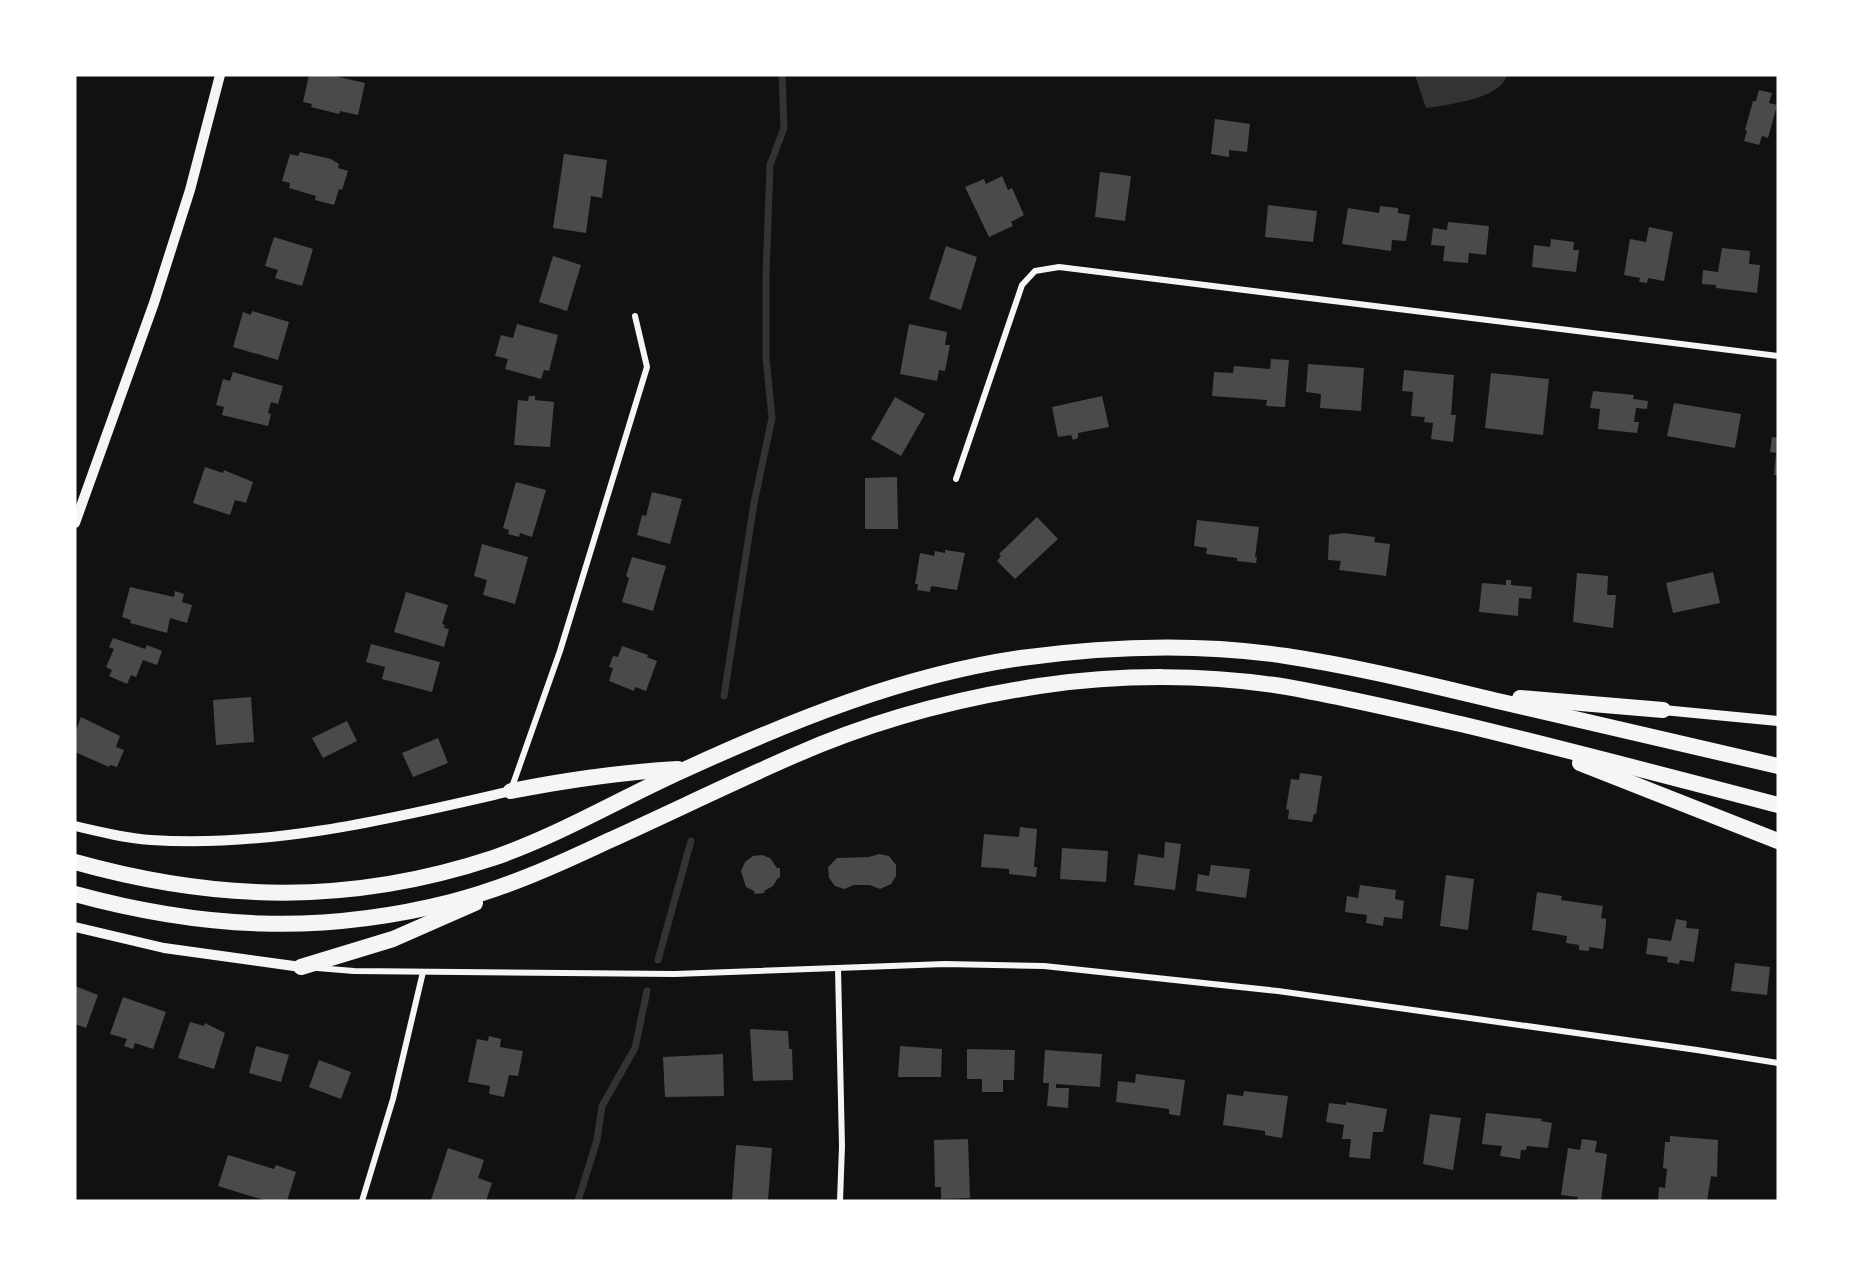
<svg xmlns="http://www.w3.org/2000/svg" width="1853" height="1276" font-family="'Sofia Sans Condensed',sans-serif">
<style>
.water{fill:#333}
.lines{fill:none;stroke-linecap:round;stroke-linejoin:round}
.stream{stroke:#333;stroke-width:7}
.building{fill:#4a4a4a}
.minor{stroke:#f5f5f5;stroke-width:6}
.tertiary{stroke:#f5f5f5;stroke-width:10}
.trunk{stroke:#f5f5f5;stroke-width:16}
</style>
<rect width="100%" height="100%" fill="#111"/>
<path class="water" d="M1415 75H1507C1501 99 1447 105 1426 108Z"/>
<g class="lines">
<g class="stream">
<path d="M724 696 754 503 772 418 766 358V276L770 165 784 128 782 75"/>
<path d="M658 960 691 841"/>
<path d="M578 1201 597 1140 602 1106 635 1048 647 991"/>
</g>
</g>
<g class="building">
<path d="M309 75H330L365 83 358 115 340 111 339 114 311 107 312 104 303 102Z"/>
<path d="M1759 90 1772 93 1769 103 1777 105 1768 138 1762 136 1759 145 1744 141 1747 131 1745 130 1753 101H1756Z"/>
<path d="M1215 119 1250 124 1247 152 1229 150V157L1211 154Z"/>
<path d="M300 152 331 159 339 164 338 168 348 171 342 190 339 189 334 205 315 200 316 196 289 188 290 183 282 181 290 154 298 156Z"/>
<path d="M564 154 607 160 602 198 591 196 586 233 553 228Z"/>
<path d="M1100 172 1131 176 1125 221 1095 217Z"/>
<path d="M1002 176 1008 190 1012 188 1024 215 1011 222 1013 226 989 237 965 187 984 179 986 184Z"/>
<path d="M1268 205 1317 211 1313 242 1265 237Z"/>
<path d="M1380 206 1398 208V213L1410 215 1406 241 1392 240 1391 251 1342 244 1348 208 1379 213Z"/>
<path d="M1448 222 1489 226 1486 255 1469 253 1468 263 1443 261 1445 246 1431 245 1433 228 1447 230Z"/>
<path d="M1649 227 1673 232 1664 281 1648 278 1647 283 1639 282 1640 278 1624 275 1630 239 1646 242Z"/>
<path d="M274 237 313 249 302 286 275 278 278 270 265 266Z"/>
<path d="M1551 239 1574 242 1573 250H1579L1576 272 1532 267 1534 245 1550 247Z"/>
<path d="M946 246 977 257 961 310 929 299Z"/>
<path d="M1722 248 1750 251 1749 264 1760 265 1757 293 1716 288V285L1702 284 1703 270 1718 272Z"/>
<path d="M553 256 581 265 567 311 539 302Z"/>
<path d="M252 311 289 322 278 360 233 347 243 312 251 315Z"/>
<path d="M517 324 558 335 549 371 544 370 541 379 505 369 508 359 495 356 501 335 513 338Z"/>
<path d="M909 324 947 332 945 345H950L945 371 939 370 937 381 900 374Z"/>
<path d="M1271 359 1289 360 1285 407 1266 406 1267 400 1212 396 1214 372 1233 373 1234 366 1270 369Z"/>
<path d="M1308 364 1364 368 1361 411 1320 408 1321 394 1306 392Z"/>
<path d="M1404 370 1454 375 1451 415H1456L1453 442 1431 439 1433 423 1424 422 1425 417 1411 416 1413 392 1402 391Z"/>
<path d="M233 372 283 386 278 404 271 402 268 413 271 414 268 426 222 415 224 407 216 405 223 379 230 381Z"/>
<path d="M1491 373 1549 379 1543 435 1485 428Z"/>
<path d="M1593 391 1634 395 1633 399 1648 401 1647 409 1636 408 1634 422H1639L1637 433 1598 429 1600 409 1590 408Z"/>
<path d="M529 396H535V400L554 402 550 447 514 445 518 400 528 401Z"/>
<path d="M1102 396 1109 427 1078 433V438L1073 440 1071 435 1058 437 1052 407Z"/>
<path d="M895 397 925 414 901 456 871 439Z"/>
<path d="M1674 403 1741 414 1735 448 1667 436Z"/>
<path d="M1772 437 1778 438V475H1774L1776 453 1770 452Z"/>
<path d="M205 467 223 473 224 470 253 482 246 503 235 500 230 515 193 503Z"/>
<path d="M897 477 898 529H865V478Z"/>
<path d="M516 482 546 490 532 537 520 533 519 537 508 534 509 530 503 528Z"/>
<path d="M652 492 682 499 670 544 637 535 642 515 646 516Z"/>
<path d="M1037 517 1058 539 1015 579 997 561 1001 556 999 554Z"/>
<path d="M1197 520 1259 527 1255 557H1257L1256 563 1237 561V558L1206 554 1207 548 1194 546Z"/>
<path d="M1344 533 1375 537 1374 542 1390 544 1386 576 1339 570 1341 561 1328 560 1329 535Z"/>
<path d="M482 544 528 557 515 604 483 595 487 580 474 576Z"/>
<path d="M945 550 965 553 957 590 931 586 930 592 917 590 918 584H915L920 553 934 556 935 551 945 553Z"/>
<path d="M632 557 666 566 653 611 622 602 629 578 626 576Z"/>
<path d="M1713 572 1720 603 1673 613 1666 583Z"/>
<path d="M1577 573 1608 576 1607 595H1616L1613 628 1573 622Z"/>
<path d="M1506 580H1511V585L1532 587 1531 599 1519 598 1518 616 1479 612 1482 583 1506 585Z"/>
<path d="M130 587 174 597 175 591 184 594 182 602 192 605 187 623 170 618 167 633 130 623 131 620 122 617Z"/>
<path d="M406 592 448 605 442 624 445 625 444 628 449 629 444 647 394 632Z"/>
<path d="M113 638 145 649 147 645 162 651 157 665 143 660 136 677 131 675 127 684 109 676 112 670 106 667 114 649 109 647Z"/>
<path d="M371 644 440 662 432 692 382 679 385 667 366 662Z"/>
<path d="M622 646 648 655 647 657 657 661 646 691 635 687 634 691 609 681 613 668 609 667 613 656 618 657Z"/>
<path d="M251 697 254 742 216 745 213 700Z"/>
<path d="M81 717 120 736 116 747 124 750 117 767 110 765 109 767 75 752V733Z"/>
<path d="M347 721 357 741 323 758 312 738Z"/>
<path d="M438 738 448 763 413 777 402 753Z"/>
<path d="M1300 773 1322 776 1316 814H1314L1312 822 1288 819 1289 810 1286 809 1291 779 1299 780Z"/>
<path d="M1020 827 1037 829 1034 867H1037L1036 877 1009 874V869L981 867 984 834 1019 837Z"/>
<path d="M1165 842 1181 844 1175 890 1134 885 1138 854 1164 858Z"/>
<path d="M1062 848 1108 851 1106 882 1060 879Z"/>
<path d="M879 854 889 856 896 865V876L891 884 880 889 870 885H854L844 889 835 886 829 878 828 867 837 858 869 857Z"/>
<path d="M762 855 770 858 777 868H780V878H778L773 886 764 891 765 893 755 894 754 891 746 887 741 871 745 862 753 856Z"/>
<path d="M1211 865 1250 869 1246 898 1196 891 1198 874 1209 876Z"/>
<path d="M1446 875 1474 879 1468 930 1440 926Z"/>
<path d="M1360 885 1396 890 1395 899 1404 901 1402 919 1384 917 1383 926 1366 923 1367 915 1345 912 1347 896 1358 898Z"/>
<path d="M1537 892 1562 896 1561 900 1603 906 1601 918 1606 919V924L1603 949 1589 947V951L1579 950V945L1566 943 1567 936 1532 930Z"/>
<path d="M1676 919 1687 921 1686 928 1699 929 1694 962 1680 960 1679 964 1667 962 1668 957 1646 954 1648 938 1671 941Z"/>
<path d="M1735 963 1770 967 1767 995 1731 991Z"/>
<path d="M75 986 98 995 86 1028 75 1024Z"/>
<path d="M123 997 166 1012 153 1049 135 1043 133 1049 124 1046 127 1039 110 1034Z"/>
<path d="M190 1022 204 1026 205 1023 225 1033 214 1069 178 1058Z"/>
<path d="M750 1029 788 1031 789 1049H792L793 1080 753 1081Z"/>
<path d="M489 1036 501 1039 500 1047 523 1051 518 1076 509 1075 504 1097 489 1094 490 1086 468 1082 477 1039 488 1041Z"/>
<path d="M256 1046 289 1055 281 1082 249 1073Z"/>
<path d="M900 1046 942 1049 941 1077H898Z"/>
<path d="M967 1049 1015 1050 1014 1080H1003V1092H982V1079H967Z"/>
<path d="M1045 1050 1102 1054 1100 1087 1056 1084V1088H1069L1068 1108 1047 1106 1049 1083H1043Z"/>
<path d="M723 1054 724 1096 665 1097 663 1057Z"/>
<path d="M319 1060 351 1072 341 1099 309 1087Z"/>
<path d="M1136 1074 1185 1080 1180 1116 1169 1114V1109L1116 1102 1118 1081 1135 1083Z"/>
<path d="M1244 1091 1288 1096 1282 1138 1265 1135V1131L1223 1125 1227 1094 1243 1096Z"/>
<path d="M1346 1102 1387 1109 1383 1132H1373L1370 1159 1349 1157 1351 1139H1342L1344 1125 1326 1122 1329 1103 1346 1105Z"/>
<path d="M1486 1113 1542 1119 1541 1121 1552 1123 1548 1148 1527 1146 1526 1150H1521L1520 1159 1500 1156 1502 1146 1482 1144Z"/>
<path d="M1430 1114 1461 1118 1453 1170 1423 1164Z"/>
<path d="M1670 1136 1718 1140 1717 1177 1711 1176 1707 1201H1658L1659 1187 1665 1188 1667 1169 1663 1168 1665 1142H1670Z"/>
<path d="M968 1139 970 1198 941 1199V1187H935L934 1140Z"/>
<path d="M1582 1139 1597 1141 1595 1152 1607 1154 1601 1201H1577L1578 1197 1561 1195 1568 1148 1580 1150Z"/>
<path d="M736 1145 772 1148 768 1201 732 1200Z"/>
<path d="M448 1148 484 1160 478 1178 492 1183 486 1201 431 1200Z"/>
<path d="M228 1155 274 1169 276 1165 296 1172 287 1201H267L218 1186Z"/>
</g>
<g class="lines">
<g class="minor">
<path d="M956 479 1022 285 1035 271 1059 267 1778 356"/>
<path d="M512 787 560 651 647 367 635 316"/>
<path d="M317 968 354 971 675 974 945 964 1044 966 1278 991 1697 1050 1778 1063"/>
<path d="M838 969 842 1146 840 1201"/>
<path d="M362 1201 393 1099 423 972"/>
</g>
<g class="tertiary">
<path d="M75 523 154 303 190 190 220 75"/>
<path d="M1663 710 1778 721"/>
<path d="M75 826C100 832 125 838 151 840 272 848 394 818 511 791"/>
<path d="M75 927 164 948 301 967"/>
</g>
<g class="trunk">
<path d="M1520 698 1663 710"/>
<path d="M1580 763 1778 841"/>
<path d="M511 791C567 780 621 772 678 769"/>
<path d="M75 862C218 902 351 905 493 858 560 835 621 798 686 769 793 720 904 675 1021 658 1108 646 1199 643 1286 656 1359 667 1430 685 1502 702 1594 724 1686 745 1778 766"/>
<path d="M75 894C203 929 321 935 451 902 506 888 557 865 608 841 670 813 731 783 793 756 872 721 954 699 1039 686 1120 674 1207 674 1287 687 1348 698 1408 712 1469 726 1572 751 1675 778 1778 805"/>
<path d="M301 967 393 939 475 903"/>
</g>
</g>
<rect width="1853" height="1276" fill="none" stroke="#ffffff" stroke-width="153"/>
</svg>
